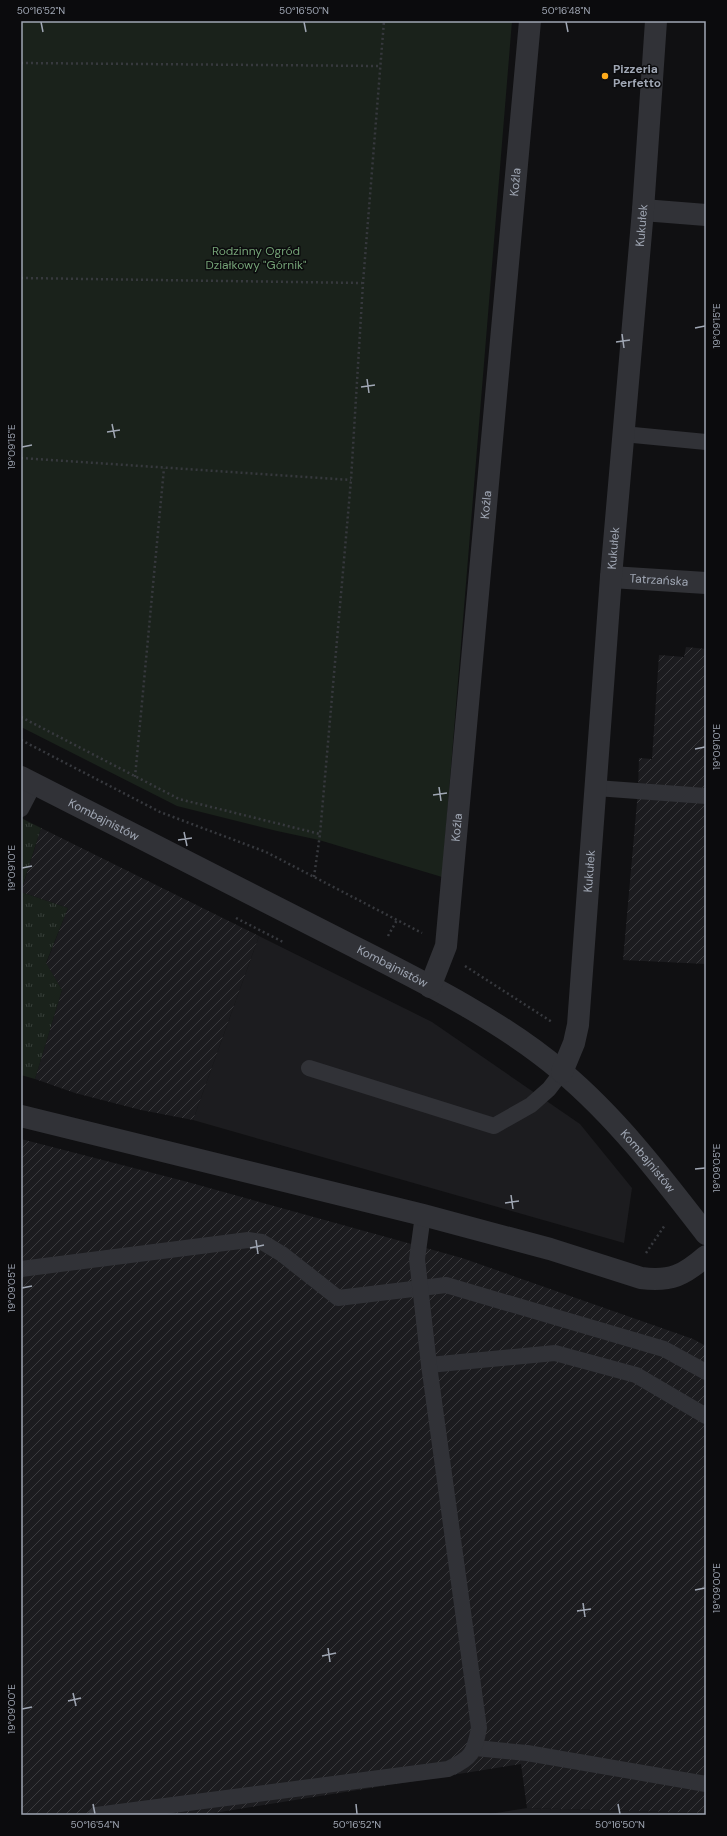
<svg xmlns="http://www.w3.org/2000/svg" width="727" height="1836" font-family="'DM Sans',sans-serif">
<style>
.built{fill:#1c1c1f}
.industrial{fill:url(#industrial-furrows)}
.grass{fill:url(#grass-tufts)}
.garden{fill:#1a221b}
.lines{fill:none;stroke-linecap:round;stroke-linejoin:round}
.path{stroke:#37393e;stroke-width:2.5;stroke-dasharray:2 3;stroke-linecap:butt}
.service{stroke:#313237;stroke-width:16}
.minor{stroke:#313237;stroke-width:22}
.ticks{fill:none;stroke:#a0a7b4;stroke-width:1.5}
.poi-dot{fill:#ffab1b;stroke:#0b0b0d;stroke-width:1.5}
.labels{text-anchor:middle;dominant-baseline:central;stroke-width:3;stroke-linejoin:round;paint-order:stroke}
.poi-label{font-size:12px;font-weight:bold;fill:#a0a7b4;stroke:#0b0b0d;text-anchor:start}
.street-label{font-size:12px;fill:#a0a7b4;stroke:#0b0b0d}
.park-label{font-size:12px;fill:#74a276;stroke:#0b0b0d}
.neatline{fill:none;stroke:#a0a7b4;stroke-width:1.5}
.ticks-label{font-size:10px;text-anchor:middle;fill:#a0a7b4}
</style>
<defs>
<pattern id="industrial-furrows" width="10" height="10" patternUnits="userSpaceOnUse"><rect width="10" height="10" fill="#1c1c1f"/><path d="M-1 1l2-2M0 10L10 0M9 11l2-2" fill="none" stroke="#3a3a3d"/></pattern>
<pattern id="grass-tufts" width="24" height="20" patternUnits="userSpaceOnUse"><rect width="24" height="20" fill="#1a221b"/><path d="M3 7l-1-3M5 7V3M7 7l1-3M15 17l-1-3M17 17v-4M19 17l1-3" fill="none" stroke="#383f3a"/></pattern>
</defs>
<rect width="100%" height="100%" fill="#101012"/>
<g class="built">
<path d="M259 936 432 1022 580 1124 632 1188 624 1243 193 1120Z"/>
<path d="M527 1808 706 1813V1815H483Z"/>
</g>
<g class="industrial">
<path d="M686 647 706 649V964L623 960 638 791 639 758 652 759 659 655 684 657Z"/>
<path d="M41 828 259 936 193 1120 141 1110 75 1093 35 1079 62 990 46 964 68 908 21 892Z"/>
<path d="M21 1139 184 1181 462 1258 693 1339 706 1346V1813L527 1808 521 1764 201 1815H21Z"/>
</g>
<g class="grass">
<path d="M21 818 41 828 21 891Z"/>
<path d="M21 892 68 908 46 963 62 990 35 1079 21 1075Z"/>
</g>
<path class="garden" d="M21 21H512L442 877 319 840 277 831 177 806 21 727Z"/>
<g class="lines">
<g class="path">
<path d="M21 63 380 66"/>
<path d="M21 278 362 283"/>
<path d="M21 458 351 480"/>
<path d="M21 717 179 799 320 834 351 480 363 283 384 21"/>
<path d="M21 740 160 812 266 852 422 933"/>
<path d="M135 777 164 468"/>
<path d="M314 877 320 834"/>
<path d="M236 918 283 942"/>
<path d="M388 936 397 920"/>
<path d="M465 966 552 1022"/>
<path d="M646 1253 665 1225"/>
</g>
<g class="service">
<path d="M623 434 706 442"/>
<path d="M596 788 706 796"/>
<path d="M21 809 34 784"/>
<path d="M309 1068 494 1126 531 1105 549 1089 562 1072"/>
<path d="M21 1269 248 1240 262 1242 282 1254 338 1298 446 1285 664 1349 706 1372"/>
<path d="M429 1365 555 1353 636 1375 706 1416"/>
<path d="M475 1748 527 1753 706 1784"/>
<path d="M96 1815 448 1769C472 1758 474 1753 479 1728L429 1365 417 1259 423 1215"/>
</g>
<g class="minor">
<path d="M643 210 706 215"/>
<path id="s1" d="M611 577 706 583"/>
<path id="s2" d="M21 777C125 831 230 884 335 937 411 976 496 1016 561 1071 617 1118 662 1177 706 1234"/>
<path id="s3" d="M430 987 446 946 530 21"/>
<path id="s4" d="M562 1072 574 1043 578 1025 611 577 643 210 656 21"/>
<path d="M21 1116 423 1215 550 1249 641 1278C671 1282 684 1275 706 1256"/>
</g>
</g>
<path class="ticks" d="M41 22 43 32M304 22 306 32M566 22 568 32M695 328 705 326M622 334 624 348M616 342 630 340M367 379 369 393M361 387 375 385M112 424 115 438M107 432 120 430M22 447 32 445M695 749 705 747M439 787 441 801M433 795 447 793M184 832 187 846M178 840 192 838M22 868 32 866M695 1169 705 1168M511 1195 513 1209M505 1203 519 1201M256 1240 258 1254M250 1248 264 1245M22 1288 32 1286M695 1590 705 1588M583 1603 585 1617M577 1611 591 1609M328 1648 330 1662M322 1656 336 1653M73 1693 76 1706M68 1701 81 1698M22 1709 32 1707M93 1804 95 1814M356 1804 357 1814M618 1804 620 1814"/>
<circle class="poi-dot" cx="605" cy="76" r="4"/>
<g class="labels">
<g class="poi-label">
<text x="613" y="69">Pizzeria<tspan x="613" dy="14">Perfetto</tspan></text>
</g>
<g class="street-label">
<text stroke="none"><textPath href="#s3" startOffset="811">Koźla</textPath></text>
<text stroke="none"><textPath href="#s4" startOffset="852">Kukułek</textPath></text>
<text stroke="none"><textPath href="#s3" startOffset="487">Koźla</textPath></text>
<text stroke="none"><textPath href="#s4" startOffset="528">Kukułek</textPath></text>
<text stroke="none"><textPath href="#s1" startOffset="48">Tatrzańska</textPath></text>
<text stroke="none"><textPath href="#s2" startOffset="93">Kombajnistów</textPath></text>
<text stroke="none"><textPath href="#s3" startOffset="163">Koźla</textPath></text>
<text stroke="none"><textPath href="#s4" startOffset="204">Kukułek</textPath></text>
<text stroke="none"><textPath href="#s2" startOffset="417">Kombajnistów</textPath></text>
<text stroke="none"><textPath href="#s2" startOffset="741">Kombajnistów</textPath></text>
</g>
<g class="park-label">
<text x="256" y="251">Rodzinny Ogród<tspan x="256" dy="14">Działkowy "Górnik"</tspan></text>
</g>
</g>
<rect width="727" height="1836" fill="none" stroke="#0b0b0d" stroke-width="44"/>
<rect x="22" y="22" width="683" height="1792" class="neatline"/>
<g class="ticks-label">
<text x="41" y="14">50°16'52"N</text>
<text x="304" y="14">50°16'50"N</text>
<text x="566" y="14">50°16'48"N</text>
<text transform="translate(716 326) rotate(-90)" y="4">19°09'15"E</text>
<text transform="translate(11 447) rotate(-90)" y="4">19°09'15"E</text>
<text transform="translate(716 747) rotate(-90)" y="4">19°09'10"E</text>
<text transform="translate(11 868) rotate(-90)" y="4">19°09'10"E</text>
<text transform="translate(716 1168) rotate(-90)" y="4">19°09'05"E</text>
<text transform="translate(11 1288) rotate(-90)" y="4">19°09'05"E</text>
<text transform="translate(716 1588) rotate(-90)" y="4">19°09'00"E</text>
<text transform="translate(11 1709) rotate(-90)" y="4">19°09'00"E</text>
<text x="95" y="1828">50°16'54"N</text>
<text x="357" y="1828">50°16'52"N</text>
<text x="620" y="1828">50°16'50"N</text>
</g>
</svg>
